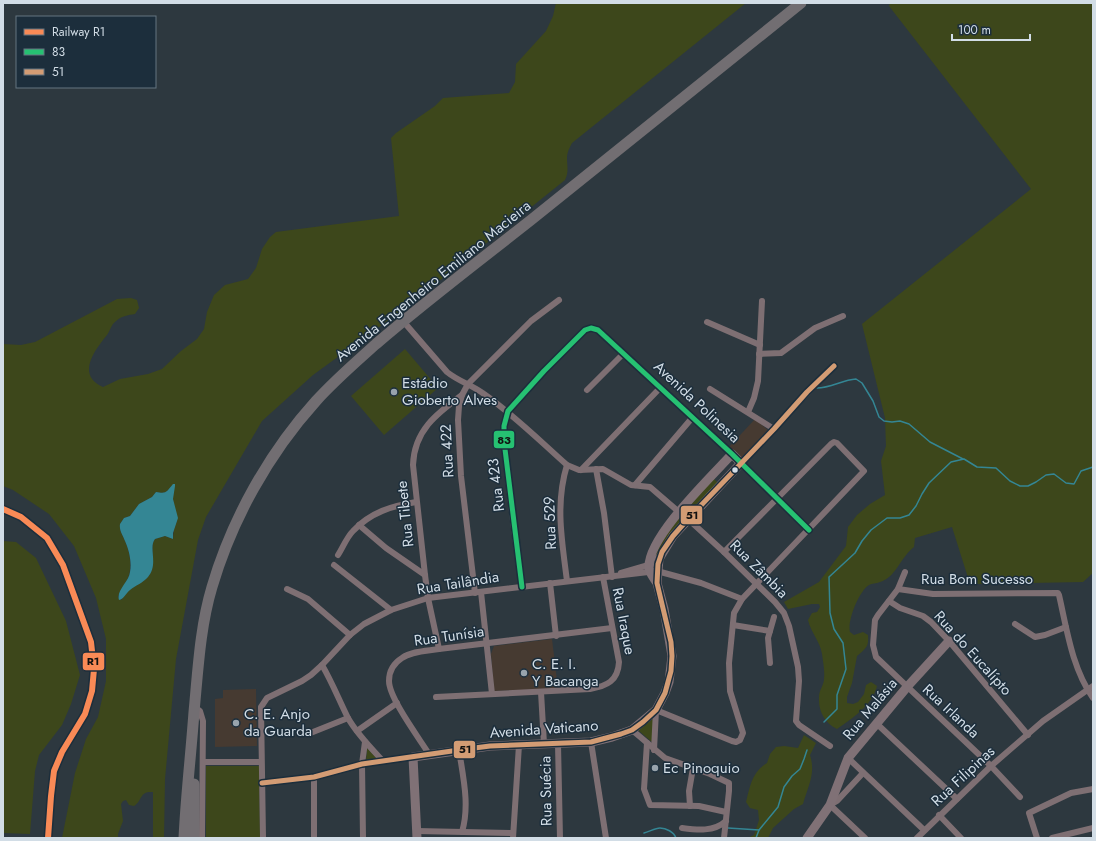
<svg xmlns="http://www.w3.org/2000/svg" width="1096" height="841" font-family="Jost,sans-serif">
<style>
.education{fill:#463a31}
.green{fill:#3d471b;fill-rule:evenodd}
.water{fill:#348694}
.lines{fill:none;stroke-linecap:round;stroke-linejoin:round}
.stream{stroke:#348694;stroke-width:1.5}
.street{stroke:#7e6f73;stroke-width:6}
.secondary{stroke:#807176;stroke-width:9}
.highway{stroke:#726e72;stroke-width:11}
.bus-1-casing{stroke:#1c2e3c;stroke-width:8}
.bus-2-casing{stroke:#1c2e3c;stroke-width:8}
.bus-1{stroke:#26c172;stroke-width:5}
.bus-2{stroke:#d39c74;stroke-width:5}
.rail-1-casing{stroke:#1c2e3c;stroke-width:9}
.rail-1{stroke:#f98a56;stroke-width:6}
.poi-dot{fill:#98a3ac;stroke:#1c2e3c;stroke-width:1.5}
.bus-dot{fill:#d2dde6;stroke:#1c2e3c;stroke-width:1.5}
.labels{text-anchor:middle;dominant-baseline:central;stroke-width:3;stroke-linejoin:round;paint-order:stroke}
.street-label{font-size:15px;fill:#d2dde6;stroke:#1c2e3c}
.poi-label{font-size:15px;fill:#d2dde6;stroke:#1c2e3c;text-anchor:start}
.line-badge{stroke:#1c2e3c;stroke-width:1.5}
.pale-badge-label{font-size:11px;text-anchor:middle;font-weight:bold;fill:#111}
</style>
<rect width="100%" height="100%" fill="#2d383f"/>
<g class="education">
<path d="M755 419 769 431 742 459 729 447Z"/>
<path d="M552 639 558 689 494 691 491 654 494 646Z"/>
<path d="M256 689 257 746 215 747V699L223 698V690Z"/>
</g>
<g class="green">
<path d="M556 3H746L572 143C570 147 567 152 567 158 567 166 569 172 565 180L408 306 313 375 262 421 206 517 198 540 176 659 165 779 164 838H153V792C139 791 143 800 134 806L129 805 126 800 123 801 121 804 123 821 118 834V838H62L75 773 86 739 98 717 106 681V639L96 598 74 546 49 514 13 490 3 486V344L21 345 35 342 117 299 131 298 137 300 139 308 135 314C128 315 121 316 115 322 111 325 110 331 107 335 94 351 76 375 103 387L120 379 148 374 162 369 181 351 197 339 204 329 207 312 214 295 225 285 248 279 256 268 262 249 270 237 276 232 399 216 391 138 396 133 435 106 443 98 509 93 515 82 516 64 546 31 553 16ZM174 484 173 499 177 521 174 529 173 539 165 536 155 539C149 547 156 560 151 572 146 582 137 584 129 590 126 593 124 597 121 600L118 597C121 587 130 580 130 569 131 560 129 550 125 541 123 535 119 531 120 524L124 518 130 516 139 504 152 497 156 492C167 494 166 492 173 485Z"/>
<path d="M890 3H1093V573L1083 582 970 584 952 527 915 538 914 547C904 555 900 565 893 573 890 577 884 581 880 582 876 584 872 583 869 585 859 591 847 621 850 632L854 635 863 632 868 635C869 647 866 648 857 656L852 683 847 697V703L853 704 858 702 864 694 866 685 871 682 877 686C873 704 852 719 837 729 825 723 818 711 819 697 819 690 824 685 824 679 825 671 823 662 822 654 820 641 811 633 808 620L812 613 817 612 820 607 819 604H812L788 609 784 602 819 582 846 546 848 527 857 515 870 504 885 495 881 461 886 446 885 418 862 324 1031 189 889 6Z"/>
<path d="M405 349 438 388 384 435 351 396Z"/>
<path d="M713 478 718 483 656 560 653 557 665 535Z"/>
<path d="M3 541 16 542 36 558 66 621 80 675 71 704 62 725 39 755 35 771 30 834 3 833Z"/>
<path d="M654 717 653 743 638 730Z"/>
<path d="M804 735 816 743 810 755C816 774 808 786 803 804L794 809 773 828 768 838H748L754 835 759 820 758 810 750 808 746 802C750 786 752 772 767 763L770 754 776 747 784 746 798 748Z"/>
<path d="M367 748 379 761 366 763Z"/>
<path d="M206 766H259L260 838H206Z"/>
</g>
<path class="water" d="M173 484H175V486L173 499 178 518 173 533V539L165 536 155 539C148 548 159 564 148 577 143 583 136 585 130 590 126 593 124 599 119 600 116 590 129 582 130 572 132 562 129 550 125 541 123 535 119 531 120 524L124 518 130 516 139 504 152 497 156 492C167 494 166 492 173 484Z"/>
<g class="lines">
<g class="stream">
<path d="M817 388C831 388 842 380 856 379L862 383 873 401 879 417 884 421 892 422 900 421 909 424 930 442 963 459"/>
<path d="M824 722 837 709V695L846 669 843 643 834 629 830 613 829 577 855 553 862 541 871 530 887 518H900L909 515 916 506 922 494 929 483 951 462 964 459 977 467 996 468 1010 481 1020 486H1028L1036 482 1046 475 1054 474 1066 483 1074 484 1081 471 1093 467"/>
<path d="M728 828 759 830"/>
<path d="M644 833C649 832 655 828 660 828 666 828 674 832 676 838"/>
<path d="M756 838 759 830 778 807 784 787 792 776 800 769 804 759 807 750"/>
</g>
<g class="street">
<path d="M403 321 447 372C458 381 472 385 484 394 514 415 540 441 567 465L579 470 603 469 631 485 650 487 679 512"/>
<path d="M707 322 760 345"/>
<path d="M759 354 781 353 815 328 843 316"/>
<path d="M710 389 774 429"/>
<path d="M587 390 624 353"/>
<path d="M748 412 754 398 758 381 762 301"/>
<path d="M596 469 604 513 612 577"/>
<path d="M581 470 660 388"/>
<path d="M635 485 692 418"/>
<path d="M688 519 724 552 775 602 784 613 789 626 798 667 799 681 796 721 799 725 830 746"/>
<path d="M359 525 386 548 425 575"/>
<path d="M809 530 741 463C772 431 802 397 834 366"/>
<path d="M338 555C343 547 347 537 353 531 371 512 392 506 416 502"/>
<path d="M334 565 391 610"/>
<path d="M905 572 898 589 878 615 875 620 873 645 876 657 991 766 1020 797"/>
<path d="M621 573 652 564"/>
<path d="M567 581C562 541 555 504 567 465"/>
<path d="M550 583 556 636"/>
<path d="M522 587 513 521 504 441V426L508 411 544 371 585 330 591 328 598 330 732 454"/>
<path d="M287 589 308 599 350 635"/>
<path d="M898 589 933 594 1058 593 1059 595C1067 630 1072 668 1093 698"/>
<path d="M481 592 492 694"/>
<path d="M475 593 461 476 458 420 459 406 462 395 468 384 531 321 559 300"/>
<path d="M889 601 900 608 923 616 931 622 949 641 1028 735"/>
<path d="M1015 624 1035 637 1045 635 1066 627"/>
<path d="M733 625 770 631"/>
<path d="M439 649 428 598 425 575 413 465C414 431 436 414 462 395"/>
<path d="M770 663 768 638 774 617"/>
<path d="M322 665C332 682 339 700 348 718 357 734 370 747 383 761"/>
<path d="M541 692 544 744"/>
<path d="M436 697 590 689C607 686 618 681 619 662L603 577"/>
<path d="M195 707 200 711 203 721 202 838"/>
<path d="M876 723 957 799"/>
<path d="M632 730 665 758 710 774 729 783V791L724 838"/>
<path d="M357 731 397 703"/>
<path d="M308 734 348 718"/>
<path d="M591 742 606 838"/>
<path d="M647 743 644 789 650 805 699 806 726 812"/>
<path d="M558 744 560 838"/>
<path d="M459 750C463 777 470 805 462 832"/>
<path d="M654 750 656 710 732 741 736 742 740 740 743 733 730 691 729 663 734 613 742 599 864 471 837 443 834 442 831 444 724 552"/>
<path d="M429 754C419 738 389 698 389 681 389 671 394 663 402 658 412 651 427 651 439 649L612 628"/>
<path d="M848 758 924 830"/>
<path d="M203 762H261"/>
<path d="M863 773 837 801 830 805 865 838"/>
<path d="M314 777V838"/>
<path d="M262 783 314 777 362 764 413 757"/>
<path d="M690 806 689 791 693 768"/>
<path d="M939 815 961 838"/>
<path d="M682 828C697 830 714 832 726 821"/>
<path d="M417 831 513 833"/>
<path d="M263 838 261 707 267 698 302 681 311 675 322 665 350 635 364 624 391 610 428 598 657 571 701 583 742 599"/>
<path d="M363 838 362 764 365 742"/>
<path d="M513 838 519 745"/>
<path d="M917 838 991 766 1043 721 1093 686"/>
<path d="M1037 838 1029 813 1071 793 1093 789"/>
<path d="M1052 838 1093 828"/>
</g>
<g class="secondary">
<path d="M417 838 413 757 490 746 591 742 612 737 632 730 656 710 665 693 669 682 672 656 664 609 657 583 659 559 673 536 741 463 732 454C711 477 648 537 649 567 649 573 654 578 657 583"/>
<path d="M807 838 830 805 848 758 907 687 949 641"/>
</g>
<g class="highway">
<path d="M184 838C186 796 191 754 194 712 198 670 200 627 212 587 232 519 269 453 316 401 335 380 356 362 376 344 426 301 479 261 531 220 621 148 711 75 801 3"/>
<path d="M194 838V784"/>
</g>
<g class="bus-1-casing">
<path id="bus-1" d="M522 587 504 441V426L508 411 544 371 585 330 591 328 598 330 732 454 809 530"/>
</g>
<g class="bus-2-casing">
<path id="bus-2" d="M262 783 314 777 362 764 459 750 490 746 591 742 621 734 632 730 643 722 656 710 665 693 671 671 672 656 671 642 657 583 658 564 662 552 673 536 688 519 774 429 807 392 834 366"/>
</g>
<use href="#bus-1" class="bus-1"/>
<use href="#bus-2" class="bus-2"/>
<g class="rail-1-casing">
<path id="rail-1" d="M3 509 21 517 47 538 63 565 91 642 94 669 92 691 85 714 62 752 54 771 51 796 48 838"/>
</g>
<use href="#rail-1" class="rail-1"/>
</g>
<g class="poi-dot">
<circle cx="394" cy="392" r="4"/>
<circle cx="524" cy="673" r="4"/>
<circle cx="236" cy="723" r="4"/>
<circle cx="655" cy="768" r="4"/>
</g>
<circle class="bus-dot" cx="735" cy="470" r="3.5"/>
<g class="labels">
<g class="street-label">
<text transform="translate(433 281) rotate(-39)">Avenida Engenheiro Emiliano Macieira</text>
<text transform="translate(697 402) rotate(43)">Avenida Polinesia</text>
<text transform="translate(447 451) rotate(-93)">Rua 422</text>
<text transform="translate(496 485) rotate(-97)">Rua 423</text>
<text transform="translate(405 514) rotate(-96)">Rua Tibete</text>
<text transform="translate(550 523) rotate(-92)">Rua 529</text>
<text transform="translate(759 569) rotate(45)">Rua Zâmbia</text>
<text x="977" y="579">Rua Bom Sucesso</text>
<text transform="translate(458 583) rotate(-9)">Rua Tailândia</text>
<text transform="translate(624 621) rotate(79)">Rua Iraque</text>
<text transform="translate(449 636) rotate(-8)">Rua Tunísia</text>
<text transform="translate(973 653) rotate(48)">Rua do Eucalípto</text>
<text transform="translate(870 709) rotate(-50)">Rua Malásia</text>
<text transform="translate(951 711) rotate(43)">Rua Irlanda</text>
<text transform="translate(544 729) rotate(-4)">Avenida Vaticano</text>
<text transform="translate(963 776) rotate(-43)">Rua Filipinas</text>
<text transform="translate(546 791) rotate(-91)">Rua Suécia</text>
</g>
<g class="poi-label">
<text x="402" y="383">Estádio<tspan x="402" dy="17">Gioberto Alves</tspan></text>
<text x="532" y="664">C. E. I.<tspan x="532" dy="17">Y Bacanga</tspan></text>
<text x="244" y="714">C. E. Anjo<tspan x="244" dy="17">da Guarda</tspan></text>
<text x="663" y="768">Ec Pinoquio</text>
</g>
</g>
<g class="line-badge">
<rect x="493" y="430" width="22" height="19" rx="4" fill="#26c172"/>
<rect x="680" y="505" width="23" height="20" rx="4" fill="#d39c74"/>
<rect x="82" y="652" width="23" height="19" rx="4" fill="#f98a56"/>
<rect x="453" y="740" width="23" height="19" rx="4" fill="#d39c74"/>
</g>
<g class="pale-badge-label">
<text x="504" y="444">83</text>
<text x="692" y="519">51</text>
<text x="93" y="665">R1</text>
<text x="465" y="753">51</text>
</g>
<rect width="1096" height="841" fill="none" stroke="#d2dde6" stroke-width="8"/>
<rect x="16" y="16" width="140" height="72" fill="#1c2e3c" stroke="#657480"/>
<rect x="24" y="29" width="20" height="6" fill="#f98a56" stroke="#657480"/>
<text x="52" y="36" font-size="12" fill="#d2dde6">Railway R1</text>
<rect x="24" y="49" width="20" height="6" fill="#26c172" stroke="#657480"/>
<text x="52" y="56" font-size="12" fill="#d2dde6">83</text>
<rect x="24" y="69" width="20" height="6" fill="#d39c74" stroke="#657480"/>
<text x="52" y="76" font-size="12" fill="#d2dde6">51</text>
<path d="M952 34v6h78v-6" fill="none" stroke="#d2dde6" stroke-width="2"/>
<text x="958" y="34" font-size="12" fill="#d2dde6" stroke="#1c2e3c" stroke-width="3" paint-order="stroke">100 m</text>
</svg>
